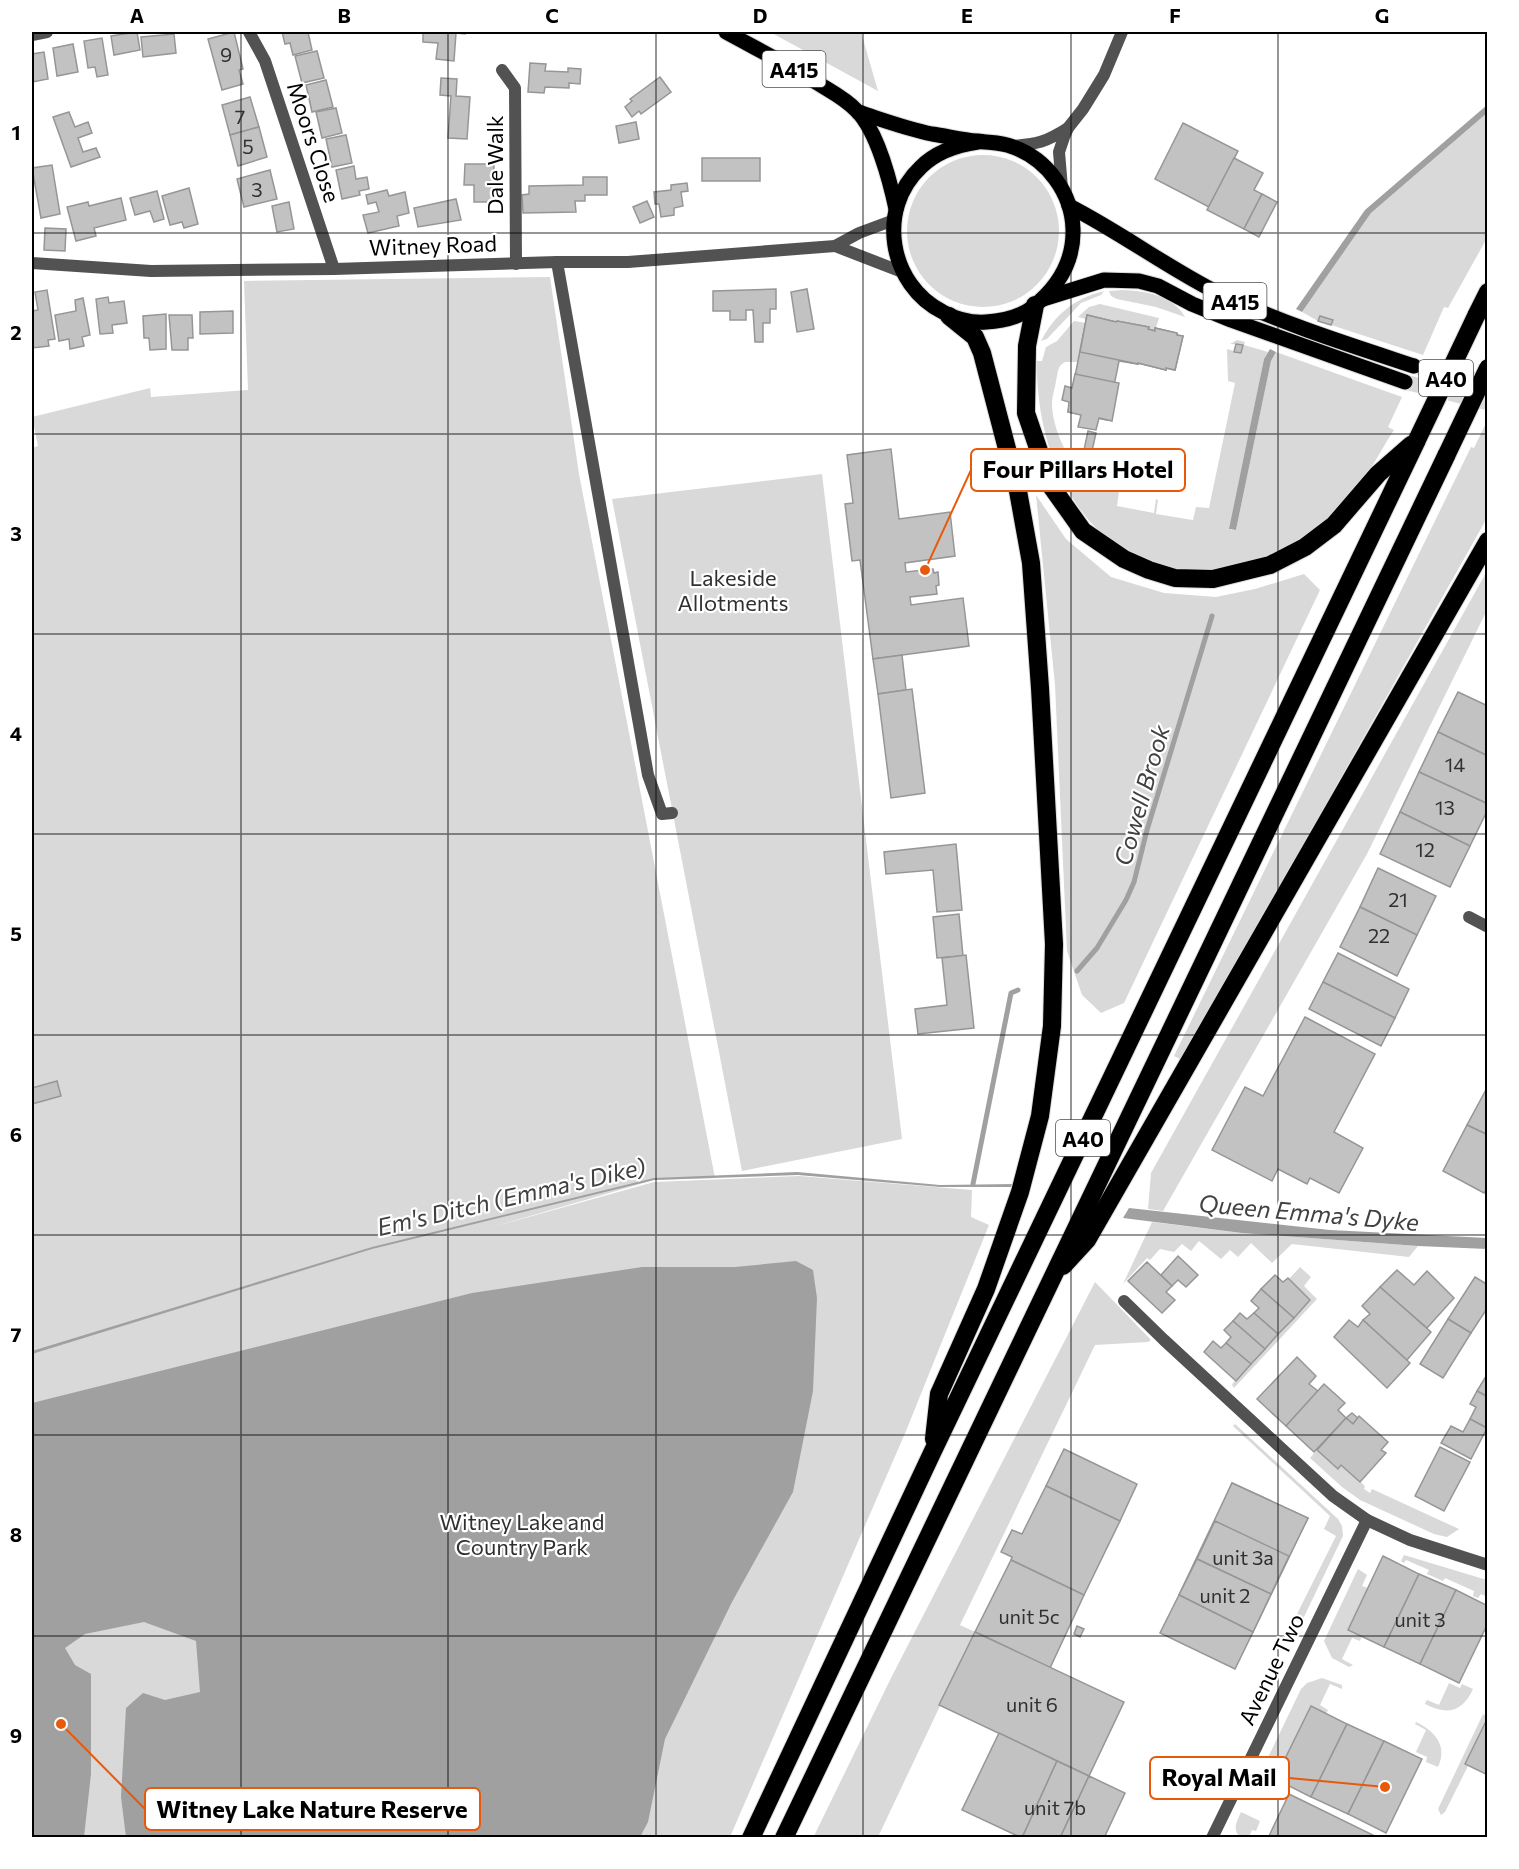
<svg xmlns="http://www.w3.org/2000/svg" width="1519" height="1869" font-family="Commissioner,sans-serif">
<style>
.green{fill:#d9d9d9}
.water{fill:#a0a0a0}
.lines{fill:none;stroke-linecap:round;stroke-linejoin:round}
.stream{stroke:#a0a0a0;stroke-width:5}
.building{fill:#c2c2c2;stroke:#969696;stroke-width:1.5}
.primary-tunnel{stroke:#d9d9d9;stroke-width:15;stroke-dasharray:15 8;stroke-linecap:butt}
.highway-tunnel{stroke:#d9d9d9;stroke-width:18;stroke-dasharray:18 9;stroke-linecap:butt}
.primary-casing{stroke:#dbdbdb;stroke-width:17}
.highway-casing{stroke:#dbdbdb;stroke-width:20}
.street{stroke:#525252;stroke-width:12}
.primary{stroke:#000;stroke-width:15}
.highway{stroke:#000;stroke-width:18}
.highway-bridge-casing{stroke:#dbdbdb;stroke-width:20;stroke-linecap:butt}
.highway-bridge{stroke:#000;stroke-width:18}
.grid{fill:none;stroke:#000;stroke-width:1.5;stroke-opacity:0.55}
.labels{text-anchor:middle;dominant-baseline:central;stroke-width:4.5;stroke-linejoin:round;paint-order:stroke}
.number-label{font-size:20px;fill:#303030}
.shield{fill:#fff;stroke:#4c4c4c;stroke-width:1.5}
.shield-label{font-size:21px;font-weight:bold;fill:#000}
.street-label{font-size:22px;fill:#000;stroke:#fff}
.park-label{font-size:22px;fill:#303030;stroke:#fff}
.water-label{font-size:24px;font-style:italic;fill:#414141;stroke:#fff}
.leader{fill:none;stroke:#e8590c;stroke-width:2}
.callout-dot{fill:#e8590c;stroke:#fff;stroke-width:2}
.callout{fill:#fff;stroke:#e8590c;stroke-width:2}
.callout-label{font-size:24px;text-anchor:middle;font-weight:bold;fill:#000}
.neatline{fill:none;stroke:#000;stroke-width:2}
.grid-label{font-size:20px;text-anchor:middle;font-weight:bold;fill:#000}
</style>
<rect width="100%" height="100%" fill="#fff"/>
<g class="green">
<path d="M770 32H861L878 91Z"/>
<path d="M1487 113V238L1448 308 1444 307 1423 355 1331 325 1332 320 1318 321 1302 312 1371 213Z"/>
<circle cx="983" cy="231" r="76"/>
<path d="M550 277 579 474 715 1178 654 1180 489 1228 654 1182 799 1176 972 1190 971 1217 989 1225 906 1431 730 1837H32V448L38 446 32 417 150 388 151 397 248 390 244 281Z"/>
<path d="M1122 290C1145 291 1173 295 1185 317L1156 307 1117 299 1111 296 1109 291Z"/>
<path d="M1104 291 1101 295 1081 303 1047 339 1041 341C1054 315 1075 298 1104 291Z"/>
<path d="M1100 304 1159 318 1155 331 1148 329V327L1117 321 1116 322 1088 315 1086 319 1078 317 1089 307Z"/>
<path d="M1074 321 1086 323 1078 362H1065C1057 366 1058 373 1056 381 1055 389 1052 396 1052 404 1052 432 1076 482 1105 491 1109 492 1115 492 1119 492L1117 506 1154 513 1156 499 1158 500 1156 514 1193 520 1196 507 1209 508 1235 383 1228 381 1227 349 1241 353 1243 345 1230 344 1237 340 1245 342 1244 345 1268 352 1264 359 1230 530H1236L1271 361 1276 352 1402 397 1388 427 1394 430C1385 443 1379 456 1370 469 1356 491 1337 514 1317 531 1307 538 1273 559 1262 563 1250 566 1237 566 1225 568 1100 587 1035 473 1037 361H1042L1046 347 1057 341Z"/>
<path d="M1486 423 1487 518 1182 1060 1174 1056 1471 447 1474 448Z"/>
<path d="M822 474 902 1139 742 1171 612 499Z"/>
<path d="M1036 495 1066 539 1111 577 1164 593 1216 597 1255 589 1304 574 1320 590 1124 1003 1101 1013 1082 995 1067 951 1055 685Z"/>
<path d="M1487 571V610L1367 854 1163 1211 1148 1209 1151 1173Z"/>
<path d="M1152 1222 1242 1233 1418 1246 1409 1257 1292 1244 1272 1263 1251 1243 1238 1257 1230 1250 1221 1259 1199 1241 1191 1251 1182 1244 1174 1252 1160 1249 1150 1260 1147 1258 1123 1284Z"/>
<path d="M1300 1267 1311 1277 1304 1286 1317 1299 1234 1388 1232 1385 1233 1383 1310 1300 1289 1279Z"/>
<path d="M1095 1282 1151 1340 1148 1342 1095 1345 960 1625 975 1632 878 1837 813 1838 891 1678Z"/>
<path d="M1235 1424 1338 1519 1342 1526 1343 1536 1301 1623 1294 1620 1336 1536 1324 1529 1330 1516 1233 1426Z"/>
<path d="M1317 1450 1337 1468 1342 1465 1365 1486 1364 1489 1370 1493 1372 1489 1459 1529 1447 1537 1434 1534 1360 1500 1342 1487 1310 1458Z"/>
<path d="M1404 1555 1487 1580V1597L1481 1594 1478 1598 1473 1596 1474 1591 1445 1578 1443 1581 1427 1574 1429 1570 1406 1560 1404 1563 1401 1561Z"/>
<path d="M1358 1569 1367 1575 1362 1586 1368 1588 1348 1629 1362 1636 1360 1641 1352 1638 1342 1659 1353 1665 1349 1667 1332 1658 1324 1641Z"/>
<path d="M1322 1678 1342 1685V1689L1330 1684 1320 1705 1328 1710 1326 1714 1310 1707 1274 1783 1259 1776 1301 1689 1307 1683Z"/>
<path d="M1449 1683 1460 1688 1462 1684 1473 1689C1462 1713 1447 1715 1425 1704L1427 1700 1439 1705Z"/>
<path d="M1483 1714 1487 1717 1465 1764 1468 1766 1445 1812 1441 1815 1438 1809Z"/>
<path d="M1416 1722C1435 1731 1448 1746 1438 1767L1426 1762 1427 1757 1416 1752 1426 1730 1415 1724Z"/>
<path d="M1241 1812 1260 1821 1256 1831 1252 1830 1249 1837H1240C1232 1829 1237 1821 1241 1812Z"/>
</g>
<g class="water">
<path d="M1487 105V113L1371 213 1302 312 1296 309 1365 210Z"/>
<path d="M1270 349 1276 352 1271 361 1236 530 1229 529 1264 359Z"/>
<path d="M797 1172 940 1185 1015 1184 1014 1187H940L798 1175 654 1180 372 1249 32 1354V1351L372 1247 654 1178Z"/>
<path d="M1129 1208 1330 1230 1487 1238V1249L1418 1246 1242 1233 1123 1218Z"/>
<path d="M796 1261 813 1270 817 1298 813 1391 793 1492 732 1602 665 1739 648 1822 640 1837H126L121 1797 126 1708 143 1693 165 1700 200 1692 196 1641 144 1622 85 1634 65 1648 75 1665 91 1674V1774L84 1837H32V1403L472 1293 642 1267H735Z"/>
</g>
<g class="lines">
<g class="stream">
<path d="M1077 971 1097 948 1126 900 1134 882 1147 830 1212 616"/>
<path d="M973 1184 1011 993 1018 990"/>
</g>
</g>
<g class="building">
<path d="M137 32 140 50 114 55 111 36Z"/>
<path d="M234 32 243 69 239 70 243 84 222 90 208 39Z"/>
<path d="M282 32H308L312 50 293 55 290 43 285 44Z"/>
<path d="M423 32H465V34L456 33 454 61 436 59 438 43 423 42Z"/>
<path d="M174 34 176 53 143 57 141 37Z"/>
<path d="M102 38 108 75 97 77 95 67 88 68 84 41Z"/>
<path d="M73 44 78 72 57 76 53 48Z"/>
<path d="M317 51 324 78 302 83 295 56Z"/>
<path d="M44 52 48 79 32 82V54Z"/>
<path d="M530 63 546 64 545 71 568 72V68L581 69 580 84 569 83V88L545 87 544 93 528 92Z"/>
<path d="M660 77 671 92 641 114 639 111 632 117 625 107 632 101 630 99Z"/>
<path d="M441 78 457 79 456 96 470 97 467 139 448 138 451 96 440 95Z"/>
<path d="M326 80 333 107 312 112 306 85Z"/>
<path d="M250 97 259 127 230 135 222 105Z"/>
<path d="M336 108 342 133 322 138 316 112Z"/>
<path d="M69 112 75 127 88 122 92 133 78 138 83 152 96 148 100 157 71 167 53 117Z"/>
<path d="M636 122 639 139 619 143 616 126Z"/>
<path d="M1183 123 1238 151 1209 207 1155 179Z"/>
<path d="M259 127 267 157 238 166 230 135Z"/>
<path d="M346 135 352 163 332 167 326 139Z"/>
<rect x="702" y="158" width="58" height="23"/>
<path d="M1234 158 1263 173 1254 190 1262 194 1244 229 1207 210Z"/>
<path d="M465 164H494L493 202H474V185H464Z"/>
<path d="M52 165 60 214 41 218 32 168Z"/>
<path d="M354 166 356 179 367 177 369 189 359 191 360 195 342 199 336 170Z"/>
<path d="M270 170 277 199 244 207 237 179Z"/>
<path d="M583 177H607V195H585V201H575L576 212 523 213 522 195 529 194V186L583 185Z"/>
<path d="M687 183 688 191 681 192 683 206 674 208V215L661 217 659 204H655L654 192 671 190V185Z"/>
<path d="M189 188 198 224 184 228 182 222 170 225 162 196Z"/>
<path d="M387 190 389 196 405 192 409 213 397 216 399 226 368 233 363 215 379 212 376 202 368 204 366 195Z"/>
<path d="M157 191 164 219 154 222 150 211 135 215 130 198Z"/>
<path d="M1262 194 1277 202 1259 237 1244 229Z"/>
<path d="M121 198 126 220 94 228 96 236 76 241 67 207 88 202 89 206Z"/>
<path d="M456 199 461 220 418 227 414 208Z"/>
<path d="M647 201 654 217 640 223 633 207Z"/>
<path d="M289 202 294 229 277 232 272 206Z"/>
<path d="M45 228 66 229 65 251 44 250Z"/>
<path d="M776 289V309H770V323H763V342H755L753 310H746V320H730V311H713V291Z"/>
<path d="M807 289 814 329 797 332 791 292Z"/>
<path d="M47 290 55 339 48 340 49 346 32 348V311L38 310 35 292Z"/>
<path d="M108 297 109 303 124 301 127 323 112 325 113 333 100 334 96 299Z"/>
<path d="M83 298 90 335 82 337 84 346 70 349 69 339 59 341 55 315 76 311 75 300Z"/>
<path d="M233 311V333L200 334V312Z"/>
<path d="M166 314V349L150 350 149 338H144L143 316Z"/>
<path d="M169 315H192L193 338H188V350H172Z"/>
<path d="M1087 315 1116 322 1117 321 1149 327 1148 329 1155 331V328L1177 333V335L1183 336 1175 370 1166 368V370L1138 363V364L1119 361 1107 420 1068 412Z"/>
<path d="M1087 315 1116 322 1117 321 1149 327 1148 329 1155 331V328L1177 333V335L1183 336 1175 370 1166 368V370L1138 363V364L1080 352Z"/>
<path d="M1320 316 1333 320 1331 325 1318 321Z"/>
<path d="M1236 344 1243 345 1241 353 1234 352Z"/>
<path d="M1075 374 1119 383 1112 421 1099 418 1096 430 1078 427 1081 415 1068 412 1069 402 1062 400 1065 386 1072 388Z"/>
<path d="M1088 431 1096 433 1092 451 1084 450Z"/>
<path d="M891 449 899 519 950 512 955 556 905 563 906 572 933 569 934 573 938 572 939 585 936 586 937 594 910 597 911 605 963 598 969 646 873 659 860 560 852 561 845 504 853 503 847 455Z"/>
<path d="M902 655 906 690 878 694 873 659Z"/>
<path d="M912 689 925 793 891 798 878 694Z"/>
<path d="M1458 692 1488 706V756L1438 732Z"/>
<path d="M1438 732 1488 756V804L1419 772Z"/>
<path d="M1419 772 1488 804V809L1470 846 1400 812Z"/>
<path d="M1400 812 1470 846 1450 887 1380 854Z"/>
<path d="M956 844 962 910 937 912 933 870 886 874 884 852Z"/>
<path d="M1378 868 1436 896 1417 935 1360 907Z"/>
<path d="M1360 907 1417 935 1397 976 1340 947Z"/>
<path d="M959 914 963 956 937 958 933 917Z"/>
<path d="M1338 953 1409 989 1395 1018 1323 982Z"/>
<path d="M966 955 974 1028 918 1034 915 1009 947 1005 942 958Z"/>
<path d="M1323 982 1395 1018 1381 1046 1309 1009Z"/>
<path d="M1305 1017 1375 1054 1334 1132 1363 1148 1339 1193 1310 1178 1307 1184 1278 1169 1272 1181 1212 1150 1245 1087 1263 1096Z"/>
<path d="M57 1081 61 1096 32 1104V1088Z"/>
<path d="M1488 1086V1135L1467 1125Z"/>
<path d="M1467 1125 1488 1135V1187L1484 1193 1443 1171Z"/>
<path d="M1178 1256 1198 1275 1186 1287 1178 1280 1172 1286 1161 1275Z"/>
<path d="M1147 1262 1172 1286 1166 1292 1175 1300 1162 1313 1128 1281Z"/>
<path d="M1397 1270 1414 1285 1427 1271 1454 1298 1427 1328 1380 1287Z"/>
<path d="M1275 1275 1283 1282 1288 1278 1310 1300 1294 1318 1261 1289Z"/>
<path d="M1475 1277 1488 1285V1307L1471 1333 1448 1319Z"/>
<path d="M1380 1287 1431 1332 1407 1360 1363 1320 1370 1314 1362 1306Z"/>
<path d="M1261 1289 1294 1318 1278 1334 1254 1313 1259 1308 1251 1301Z"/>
<path d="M1240 1313 1247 1319 1254 1313 1278 1334 1265 1349 1233 1321Z"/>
<path d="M1448 1319 1471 1333 1443 1378 1420 1364Z"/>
<path d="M1349 1320 1358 1327 1363 1320 1410 1363 1387 1388 1334 1337Z"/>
<path d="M1233 1321 1265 1349 1251 1364 1226 1343 1231 1337 1224 1330Z"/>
<path d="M1213 1341 1221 1348 1226 1343 1251 1364 1236 1381 1204 1352Z"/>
<path d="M1297 1357 1316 1376 1309 1384 1318 1391 1286 1426 1257 1399Z"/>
<path d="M1488 1373V1397L1477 1391Z"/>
<path d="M1324 1384 1345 1403 1338 1410 1346 1418 1314 1452 1286 1426Z"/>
<path d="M1477 1391 1488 1397 1487 1428 1470 1419 1476 1407 1470 1404Z"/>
<path d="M1352 1413 1358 1418 1353 1424 1346 1418Z"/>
<path d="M1359 1416 1388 1442 1381 1450 1386 1453 1360 1482 1341 1465 1338 1469 1317 1450 1346 1418 1353 1424Z"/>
<path d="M1470 1419 1487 1428 1471 1459 1441 1443 1451 1426 1463 1432Z"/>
<path d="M1440 1447 1470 1462 1444 1511 1415 1496Z"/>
<path d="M1064 1449 1137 1484 1120 1521 1046 1486Z"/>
<path d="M1232 1483 1308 1518 1289 1556 1215 1521Z"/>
<path d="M1232 1483 1308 1518 1253 1632 1179 1595Z"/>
<path d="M1046 1486 1120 1521 1084 1595 1011 1560 1012 1557 1001 1552 1012 1530 1022 1534Z"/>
<path d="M1215 1521 1289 1556 1271 1594 1197 1559Z"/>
<path d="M1383 1556 1419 1574 1384 1647 1348 1630Z"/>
<path d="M1197 1559 1271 1594 1253 1632 1179 1595Z"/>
<path d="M1011 1560 1084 1595 1050 1668 975 1632Z"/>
<path d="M1419 1574 1456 1590 1420 1664 1384 1647Z"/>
<path d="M1456 1590 1488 1606V1623L1459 1683 1420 1664Z"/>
<path d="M1179 1595 1253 1632 1235 1669 1160 1633Z"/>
<path d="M1077 1626 1084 1629 1080 1637 1074 1634Z"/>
<path d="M975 1632 1124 1702 1089 1776 939 1705Z"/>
<path d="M1311 1706 1347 1724 1311 1797 1275 1779Z"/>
<path d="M1488 1717V1775L1465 1764Z"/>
<path d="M1347 1724 1384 1741 1348 1814 1311 1797Z"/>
<path d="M999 1733 1057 1761 1022 1838 962 1810Z"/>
<path d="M1384 1741 1422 1759 1386 1833 1348 1814Z"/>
<path d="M1057 1761 1089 1776 1060 1838H1022Z"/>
<path d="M1089 1776 1125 1793 1104 1838H1060Z"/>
<path d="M1289 1794 1375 1836 1374 1838H1268Z"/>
</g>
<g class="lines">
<g class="primary-tunnel">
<path d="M1414 366 1488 383"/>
<path d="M1405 382 1488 403"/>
</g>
<path class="highway-tunnel" d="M1433 371 1450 387 1488 396"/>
<g class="primary-casing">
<g id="primary">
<path d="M726 32C757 49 789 65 819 84 832 92 846 99 857 111 877 131 890 181 896 209"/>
<path d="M858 112C883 120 907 129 932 134 947 136 962 140 977 141 989 143 1001 142 1013 147 1047 159 1072 193 1073 229 1074 262 1058 287 1033 307 1020 317 1003 321 986 322 971 323 956 319 943 312 889 285 876 209 921 167 937 151 957 145 978 142"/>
<path d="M1069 206C1120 232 1165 266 1216 292 1280 323 1347 344 1414 366"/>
<path d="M1043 299 1104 280 1139 281 1158 286 1192 304 1231 320 1405 382"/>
</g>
</g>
<g class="highway-casing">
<g id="highway">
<path d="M1035 305 1027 346 1026 413 1051 486 1083 531 1124 559 1149 570 1175 578 1213 579 1270 565 1305 547 1334 525 1378 474 1411 445"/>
<path d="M1476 316 1488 292"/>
<path d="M1063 1266 1087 1240 1488 541"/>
<path d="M934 1439 939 1394 986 1289 1020 1192 1040 1116 1052 1026 1054 944 1040 688 1031 563 1018 491 982 353 975 337 949 316"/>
<path d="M751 1838 932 1453 1417 440"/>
<path d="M784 1838 1447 454"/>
</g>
</g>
<g class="street">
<path d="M249 32 265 61 334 269"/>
<path d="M32 35 47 32"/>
<path d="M502 70 515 88 516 264"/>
<path d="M1012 146C1038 144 1046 142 1068 128"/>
<path d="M1062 188 1059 152 1064 137 1068 128 1083 109 1104 75 1122 32"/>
<path d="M835 246 902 272"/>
<path d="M557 262 648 775 662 814 672 813"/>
<path d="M32 263 151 271 334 269 557 262H628L835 246 859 233 894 220"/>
<path d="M1469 917 1488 927"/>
<path d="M1124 1301 1164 1340 1333 1496 1367 1520 1410 1540 1488 1565"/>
<path d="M1212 1838 1367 1520"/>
</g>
<use href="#primary" class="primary"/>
<use href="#highway" class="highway"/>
<g class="highway-bridge-casing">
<g id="highway-bridge">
<path d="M1417 440 1476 316"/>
<path d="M1447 454 1488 368"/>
</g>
</g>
<use href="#highway-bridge" class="highway-bridge"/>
</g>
<path class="grid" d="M241 32V1838M448 32V1838M656 32V1838M863 32V1838M1071 32V1838M1278 32V1838M32 233H1488M32 434H1488M32 634H1488M32 834H1488M32 1035H1488M32 1235H1488M32 1435H1488M32 1636H1488"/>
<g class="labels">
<g class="number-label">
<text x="226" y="54">9</text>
<text x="240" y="116">7</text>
<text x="248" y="146">5</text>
<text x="257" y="189">3</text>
<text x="1455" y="764">14</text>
<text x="1445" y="807">13</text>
<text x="1425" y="849">12</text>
<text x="1398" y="899">21</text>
<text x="1379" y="935">22</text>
<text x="1243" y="1557">unit 3a</text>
<text x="1225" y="1595">unit 2</text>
<text x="1029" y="1616">unit 5c</text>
<text x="1420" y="1619">unit 3</text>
<text x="1032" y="1704">unit 6</text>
<text x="1055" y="1807">unit 7b</text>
</g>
<g class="shield">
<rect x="762.5" y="51" width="63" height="36" rx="4.5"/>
<rect x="1203.5" y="283" width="63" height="36" rx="4.5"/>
<rect x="1419" y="360" width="54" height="36" rx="4.5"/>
<rect x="1056" y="1120" width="54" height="36" rx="4.5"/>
</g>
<g class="shield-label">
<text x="794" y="69">A415</text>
<text x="1235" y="301">A415</text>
<text x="1446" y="378">A40</text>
<text x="1083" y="1138">A40</text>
</g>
<g class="street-label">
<text transform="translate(314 142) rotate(72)">Moors Close</text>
<text transform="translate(494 165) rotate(-90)">Dale Walk</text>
<text transform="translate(433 245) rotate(-2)">Witney Road</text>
<text transform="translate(1271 1669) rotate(-64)">Avenue Two</text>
</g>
<g class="park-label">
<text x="733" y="577">Lakeside<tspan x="733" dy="25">Allotments</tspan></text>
<text x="522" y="1521">Witney Lake and<tspan x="522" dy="25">Country Park</tspan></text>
</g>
<g class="water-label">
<text transform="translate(1141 795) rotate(-74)">Cowell Brook</text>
<text transform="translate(511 1196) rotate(-13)">Em's Ditch (Emma's Dike)</text>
<text transform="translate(1309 1212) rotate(5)">Queen Emma's Dyke</text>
</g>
</g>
<path class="leader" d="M925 570L971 470M1385 1787L1289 1778M61 1724L145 1809"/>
<g class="callout-dot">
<circle cx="925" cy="570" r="6"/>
<circle cx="1385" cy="1787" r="6"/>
<circle cx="61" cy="1724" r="6"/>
</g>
<g class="callout">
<rect x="971" y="449" width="214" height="42" rx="6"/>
<rect x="1150" y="1757" width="139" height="42" rx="6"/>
<rect x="145" y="1788" width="335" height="42" rx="6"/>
</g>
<g class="callout-label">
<text x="1078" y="478">Four Pillars Hotel</text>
<text x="1219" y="1786">Royal Mail</text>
<text x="312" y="1818">Witney Lake Nature Reserve</text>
</g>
<rect width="1519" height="1869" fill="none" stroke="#ffffff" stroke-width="66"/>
<rect x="33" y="33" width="1453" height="1803" class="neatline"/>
<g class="grid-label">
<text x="137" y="23">A</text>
<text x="344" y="23">B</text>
<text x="552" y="23">C</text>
<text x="760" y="23">D</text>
<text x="967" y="23">E</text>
<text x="1175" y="23">F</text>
<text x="1382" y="23">G</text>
<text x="16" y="140">1</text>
<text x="16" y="340">2</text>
<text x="16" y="541">3</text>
<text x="16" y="741">4</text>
<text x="16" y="941">5</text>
<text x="16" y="1142">6</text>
<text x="16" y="1342">7</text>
<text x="16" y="1542">8</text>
<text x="16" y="1743">9</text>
</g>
</svg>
